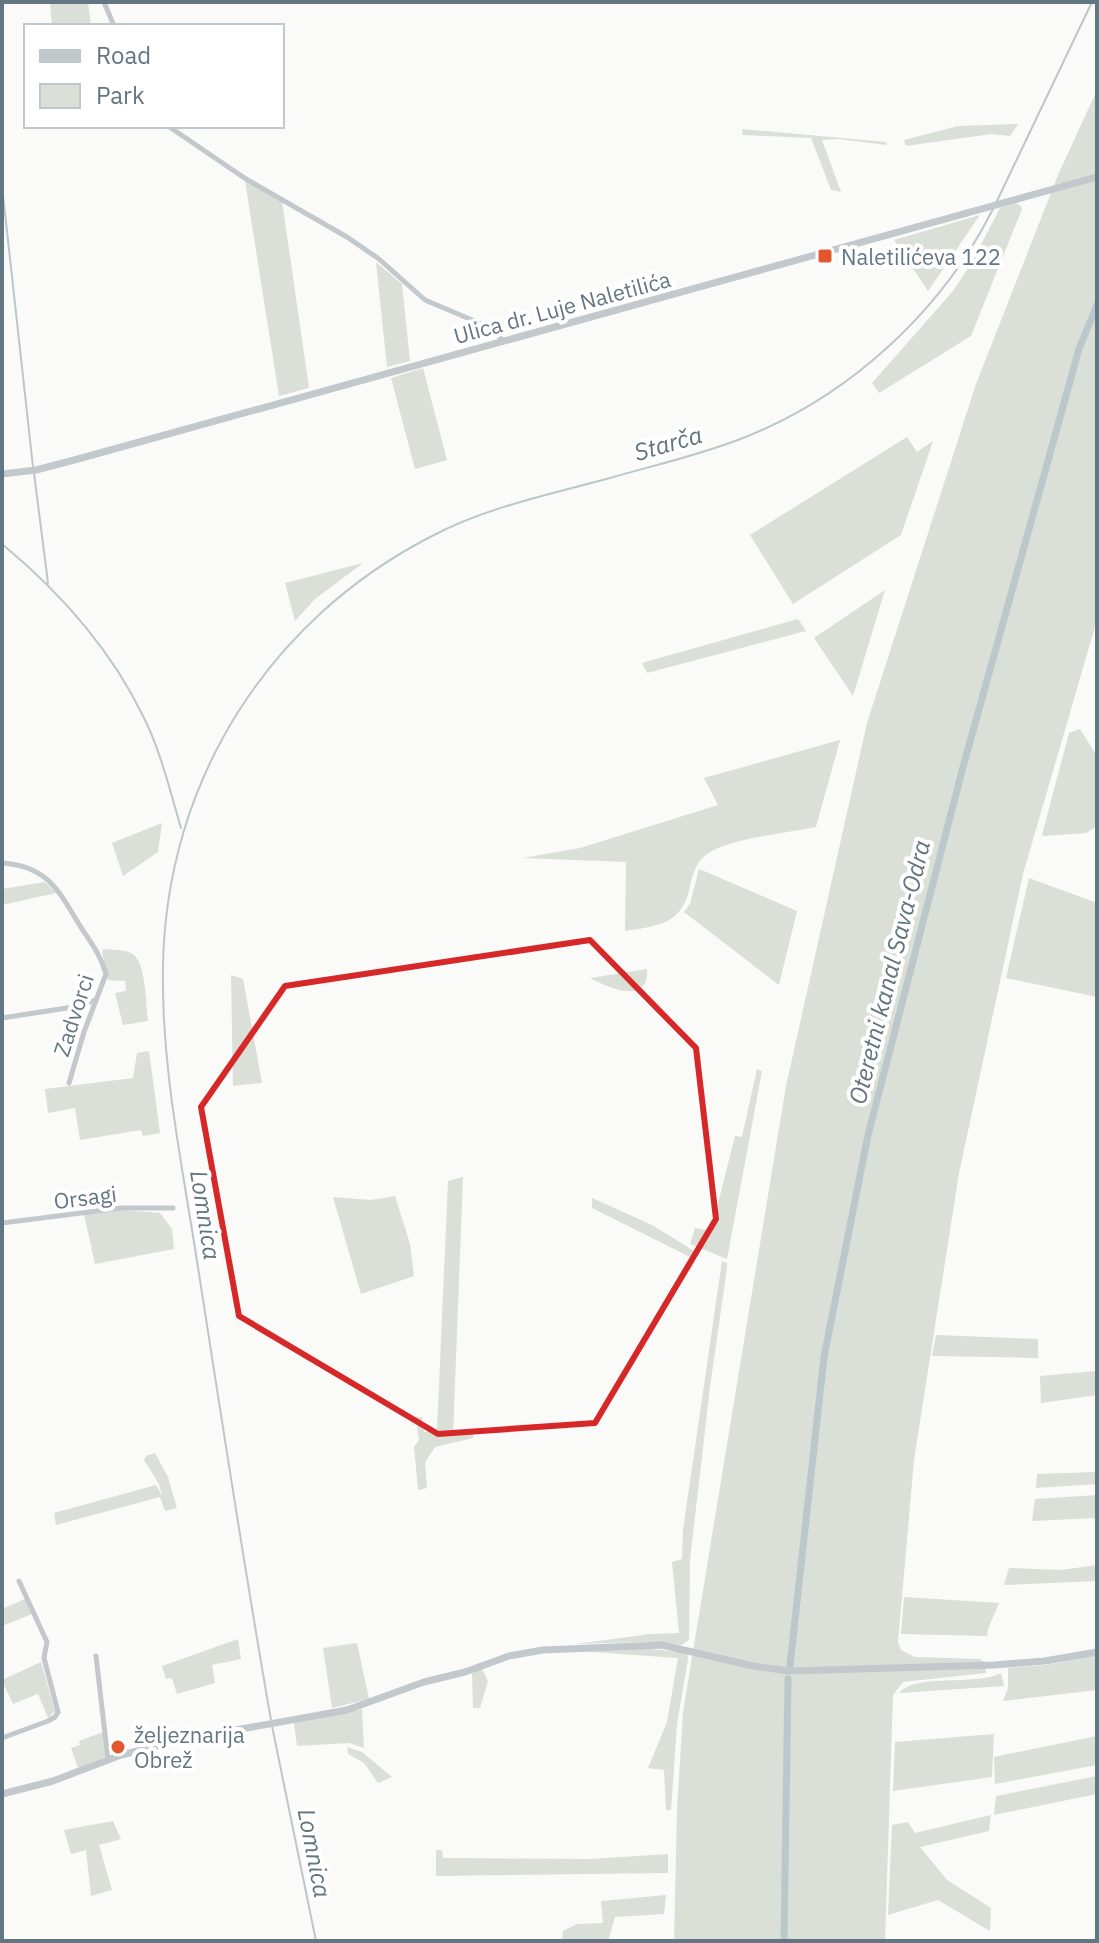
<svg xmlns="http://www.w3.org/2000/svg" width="1099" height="1943" font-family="'IBM Plex Sans',sans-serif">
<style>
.green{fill:#dadfd7}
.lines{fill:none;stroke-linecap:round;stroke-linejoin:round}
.stream{stroke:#bbc7cb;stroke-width:2}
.canal{stroke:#bbc7cb;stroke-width:7}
.minor{stroke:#c3c8cc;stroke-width:5}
.tertiary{stroke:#c3c8cc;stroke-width:7}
.marked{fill:none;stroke:#d62828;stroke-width:6;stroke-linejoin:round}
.poi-dot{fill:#e4572e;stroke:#fff;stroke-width:3}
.labels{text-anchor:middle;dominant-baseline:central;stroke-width:8;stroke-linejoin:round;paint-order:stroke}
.poi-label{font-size:22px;fill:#657683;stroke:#fff;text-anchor:start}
.street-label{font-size:22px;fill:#657683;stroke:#fff}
.water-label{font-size:24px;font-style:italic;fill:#60757c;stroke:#fff}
</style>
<rect width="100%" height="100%" fill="#fafaf8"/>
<g class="green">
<path d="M50 2H88L91 26H52Z"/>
<path d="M1097 90V620L1023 874 959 1173 914 1460 898 1642 901 1650 915 1657 980 1659 984 1662 986 1673 903 1682 893 1695 885 1941H674L677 1810 683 1712 786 1086 867 723 976 384 1058 175Z"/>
<path d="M1018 124 1010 136 991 134 906 146 904 140 958 126Z"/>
<path d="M742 129 886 142 887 145 838 139 822 140 841 192 831 190 811 138 743 135Z"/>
<path d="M245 181 282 201 309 388 279 396Z"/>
<path d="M1015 203 1020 205 1022 209 971 336 879 393 872 383 953 291 972 262 1000 208Z"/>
<path d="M980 215 928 291 894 240Z"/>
<path d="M376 262 402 284 410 361 387 367Z"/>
<path d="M423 368 447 460 415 469 391 378Z"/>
<path d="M907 437 917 452 933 441 901 535 793 604 750 535Z"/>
<path d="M363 563 315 599 295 621 285 583Z"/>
<path d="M885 590 853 696 814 638Z"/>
<path d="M798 619 806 631 647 673 642 663Z"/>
<path d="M1080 729 1095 753 1097 752V826L1086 833 1045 836 1042 835 1069 733Z"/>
<path d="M840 740 816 827C789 833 728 838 707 854 696 862 693 873 690 886 683 924 658 926 625 931L626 862 523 858 580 848 718 805 704 778Z"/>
<path d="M162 823 158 852 123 876 112 843Z"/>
<path d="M699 869 797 911 779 985 684 912 690 904Z"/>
<path d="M1029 878 1097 903V997L1006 978Z"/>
<path d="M45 882 56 893 2 905V889Z"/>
<path d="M103 949C113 950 128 949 135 956 146 967 146 1006 148 1021L123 1025 115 993 126 991 125 981 108 980 102 952Z"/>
<path d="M647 969C649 1007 608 987 590 978Z"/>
<path d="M231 975 243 979 262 1083 233 1086Z"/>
<path d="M149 1051 160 1133 143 1136 141 1130 80 1140 75 1108 48 1113 45 1089 133 1078 137 1053Z"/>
<path d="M757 1069 762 1071 727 1259 690 1244 695 1228 711 1231 735 1136 742 1137Z"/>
<path d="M463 1177 453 1435 473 1434V1438L435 1447 425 1462 427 1488 418 1490 414 1447 419 1440 416 1417H422L424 1432 437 1431 448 1181Z"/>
<path d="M395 1196 410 1244 414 1276 361 1294 333 1197 371 1200Z"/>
<path d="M592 1198 652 1225 694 1251 692 1258 592 1208Z"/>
<path d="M122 1210 160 1213 172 1229 174 1249 95 1264 84 1214Z"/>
<path d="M722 1261 727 1263V1268L710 1387 690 1560 689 1640 681 1645 645 1642 576 1644 650 1634 679 1633 672 1562 682 1559 683 1530Z"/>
<path d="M936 1335 1038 1339V1358L932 1356Z"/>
<path d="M1097 1371V1395L1041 1403 1040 1376Z"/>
<path d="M155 1453 168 1477 177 1508 165 1511 160 1497 56 1525 54 1513 156 1485 162 1496 159 1484 144 1460 146 1456Z"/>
<path d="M1097 1472V1484L1036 1488 1037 1474Z"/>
<path d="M1097 1495V1518L1032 1521 1035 1499Z"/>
<path d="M1097 1565V1581L1004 1585 1009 1568 1061 1570Z"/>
<path d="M904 1597 999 1603 988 1629 987 1636 901 1634Z"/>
<path d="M25 1599 32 1614 2 1626V1609Z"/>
<path d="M238 1639 241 1659 212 1665 215 1683 177 1694 172 1678 166 1679 162 1666Z"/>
<path d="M357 1643 369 1699 332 1708 323 1648Z"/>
<path d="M645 1648 687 1653 688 1659 677 1724 671 1810H666L664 1770 648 1768 667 1722 678 1658 577 1651Z"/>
<path d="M1097 1655V1690L1003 1701 1008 1688V1668L1046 1665Z"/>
<path d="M41 1662 55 1711 48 1718 38 1694 13 1704 2 1680Z"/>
<path d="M482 1669 488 1681 480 1708H473L472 1673Z"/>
<path d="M1001 1673 1004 1686 899 1693C917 1672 974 1687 1001 1673Z"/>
<path d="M362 1709 364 1748 349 1743 297 1746 294 1723Z"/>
<path d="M103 1732 105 1757 78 1768 71 1748 80 1745 79 1741Z"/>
<path d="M994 1734 992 1777 893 1791 895 1742Z"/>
<path d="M1097 1736V1765L995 1784 994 1757Z"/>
<path d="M347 1747 362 1752 392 1777 378 1783 364 1763 348 1754Z"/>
<path d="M1097 1776V1794L994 1815 996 1796Z"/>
<path d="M991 1815 989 1831 920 1847 947 1880 991 1908 990 1931 938 1900 888 1915 892 1825 908 1822 915 1833Z"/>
<path d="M113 1821 121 1839 99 1845 112 1890 91 1896 86 1850 71 1854 64 1830Z"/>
<path d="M436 1850H442L443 1858 591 1859 668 1854V1873L436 1876Z"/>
<path d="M666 1895 664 1914 615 1917 608 1941 562 1940 563 1931 577 1924 603 1923 601 1901Z"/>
</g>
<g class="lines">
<g class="stream">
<path d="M2 186 33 467"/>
<path d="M996 203 1092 2"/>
<path d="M34 473 48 583"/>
<path d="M2 544C60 592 111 649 144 718 161 752 170 791 181 828"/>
<path d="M271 1720C244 1567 221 1414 197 1261 182 1164 161 1065 163 966 166 782 268 620 432 536 487 507 551 494 610 478 655 465 700 455 743 438 850 396 942 311 993 209"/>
<path d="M272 1726 316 1941"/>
</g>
<g class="canal">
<path d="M790 1665 824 1357 868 1135 963 767 1079 349 1097 305"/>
<path d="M784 1941 788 1679"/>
</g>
<g class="minor">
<path d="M104 2 114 26"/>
<path d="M168 126 246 179 347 237 379 259 425 300 491 328 503 341"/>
<path d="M2 863C50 866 60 894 82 929 92 944 101 956 106 974L84 1032 69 1083"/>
<path d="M2 1018 80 1006 95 1000"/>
<path d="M2 1223 121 1208H173"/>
<path d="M96 1656 108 1760"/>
<path d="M2 1738 48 1721 55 1717 58 1712 44 1658 47 1642 19 1581"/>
</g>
<g class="tertiary">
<path d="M2 474 36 470 78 459 1097 177"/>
<path d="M2 1794 53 1781 121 1755 191 1738 347 1710 424 1682 465 1672 509 1656 543 1650 662 1645 753 1666 789 1671 994 1665 1045 1661 1097 1652"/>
</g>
</g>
<path class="marked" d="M590 940 696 1048 716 1219 595 1423 438 1434 239 1316 201 1107 285 986Z"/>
<g class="poi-dot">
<rect x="817" y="248" width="16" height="16" rx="4"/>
<circle cx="118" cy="1747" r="8"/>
</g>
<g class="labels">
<g class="poi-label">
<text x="841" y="256">Naletilićeva 122</text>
<text x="134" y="1734">željeznarija<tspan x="134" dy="25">Obrež</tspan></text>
</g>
<g class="street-label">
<text transform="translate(562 307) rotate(-15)">Ulica dr. Luje Naletilića</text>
<text transform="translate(73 1015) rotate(-72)">Zadvorci</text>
<text transform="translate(85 1197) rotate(-7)">Orsagi</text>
</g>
<g class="water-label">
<text transform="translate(668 443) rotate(-16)">Starča</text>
<text transform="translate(889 972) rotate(-76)">Oteretni kanal Sava-Odra</text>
<text transform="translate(206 1215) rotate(81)">Lomnica</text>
<text transform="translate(315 1853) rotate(79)">Lomnica</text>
</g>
</g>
<rect width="1099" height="1943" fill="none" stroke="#657683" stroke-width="8"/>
<rect x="24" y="24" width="260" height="104" fill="#ffffff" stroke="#c1c8cd" stroke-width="2"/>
<rect x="40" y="50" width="40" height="12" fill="#c3c8cc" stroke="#c1c8cd" stroke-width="2"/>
<text x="96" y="64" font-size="24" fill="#657683">Road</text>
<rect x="40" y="84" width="40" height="24" fill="#dadfd7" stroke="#c1c8cd" stroke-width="2"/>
<text x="96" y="104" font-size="24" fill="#657683">Park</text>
</svg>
